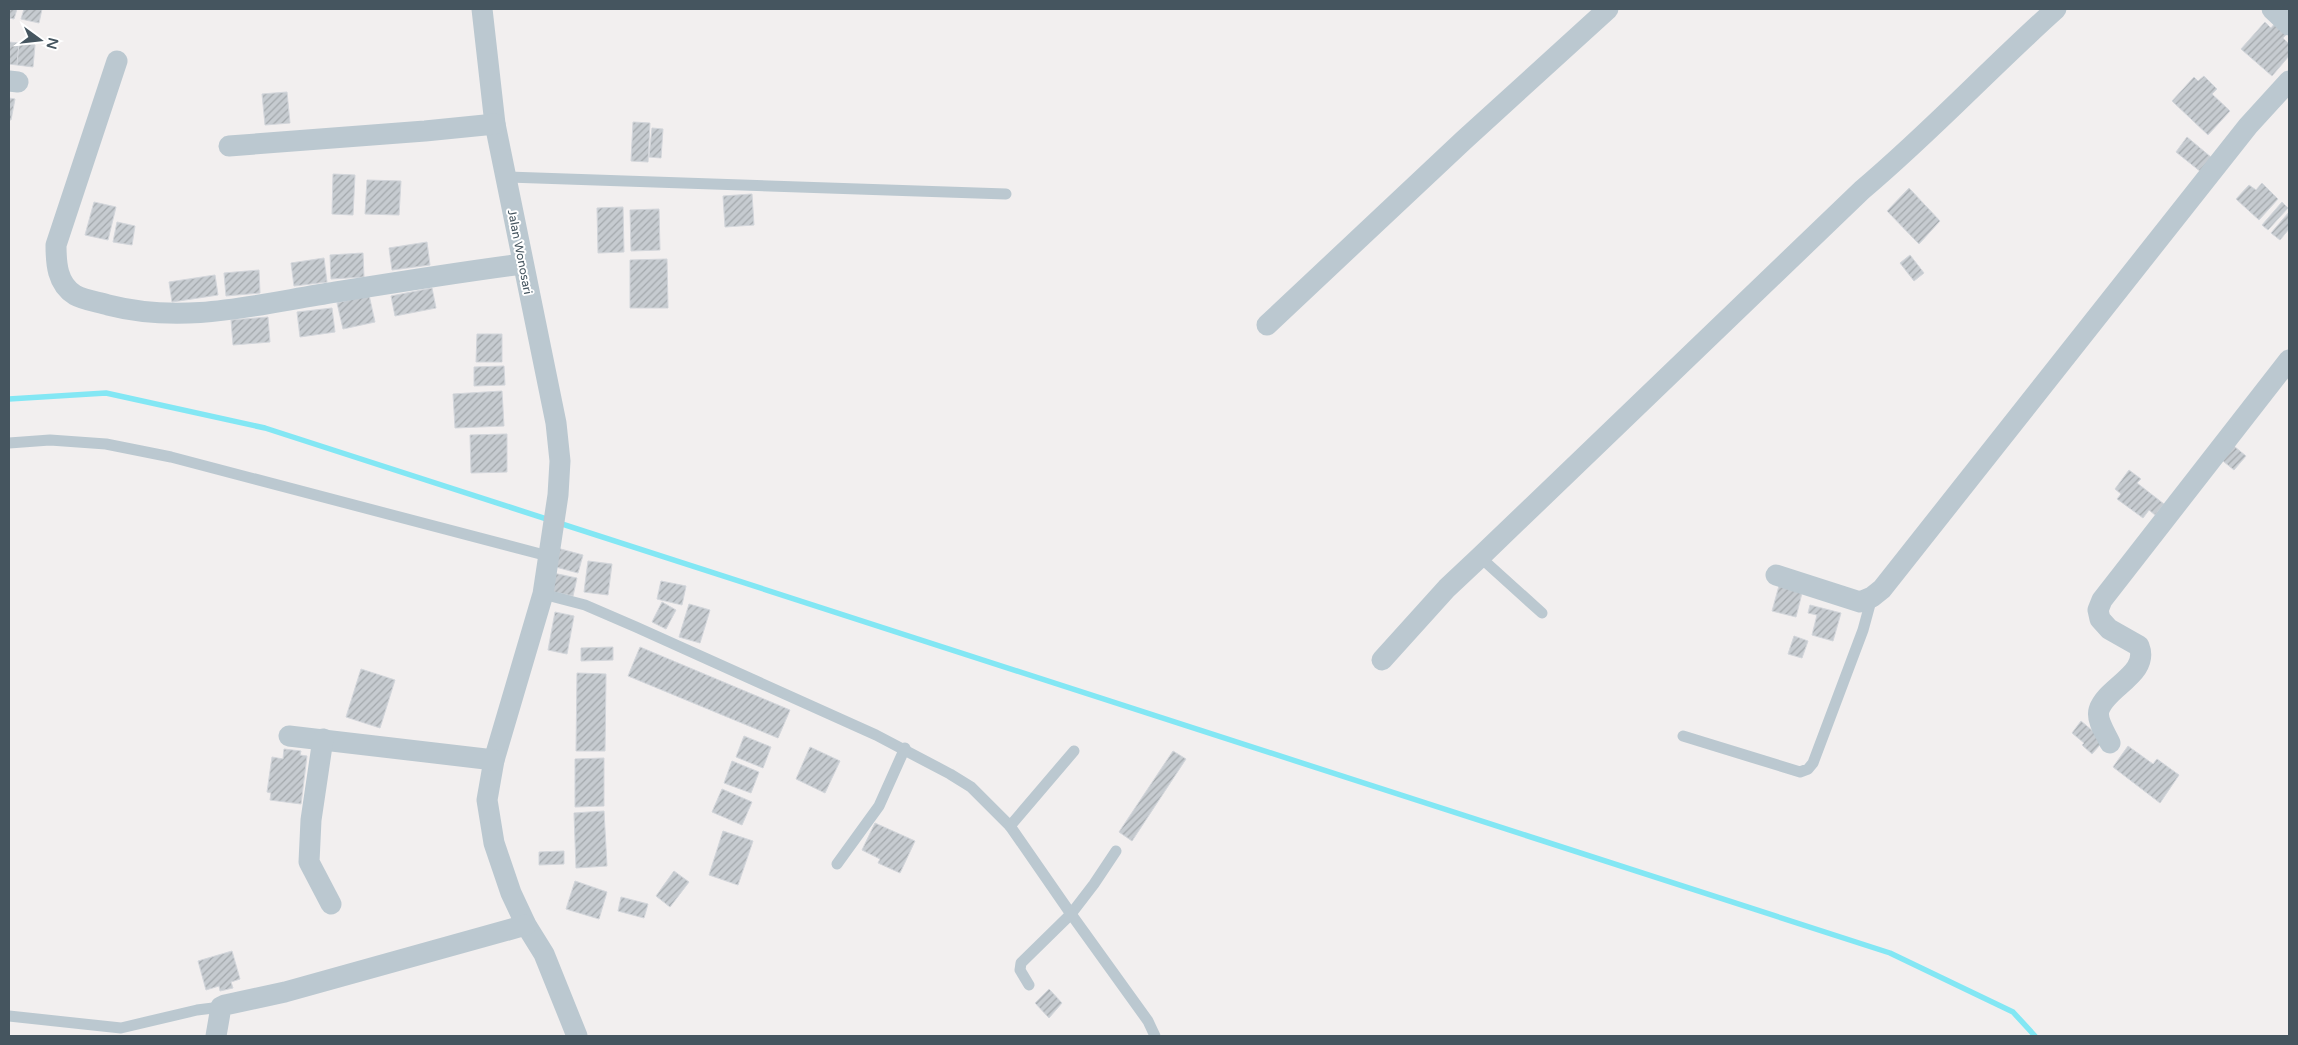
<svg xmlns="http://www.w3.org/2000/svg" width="2298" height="1045" font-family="'Varela Round',sans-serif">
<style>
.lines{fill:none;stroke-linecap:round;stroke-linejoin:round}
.stream{stroke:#83e7f4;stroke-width:5.5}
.building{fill:url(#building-hatch);stroke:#d3d6db}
.service{stroke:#bbc8d0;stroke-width:11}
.minor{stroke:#bbc8d0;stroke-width:21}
.labels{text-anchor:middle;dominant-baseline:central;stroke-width:4;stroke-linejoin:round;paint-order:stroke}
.street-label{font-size:12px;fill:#45555f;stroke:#fff}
</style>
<defs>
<pattern id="building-hatch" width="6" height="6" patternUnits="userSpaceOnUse" patternTransform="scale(1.25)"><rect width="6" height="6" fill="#c6cbd0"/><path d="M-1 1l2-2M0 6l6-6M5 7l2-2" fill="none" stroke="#a3a8ac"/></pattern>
</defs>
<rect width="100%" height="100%" fill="#f2efef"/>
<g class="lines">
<path class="stream" d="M9 399 106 393 265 428 1890 953 2013 1012 2035 1036"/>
</g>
<g class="building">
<path d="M9 9H17L14 19 9 18Z"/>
<path d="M24 9H42L39 23 21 19Z"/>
<path d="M2265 22 2271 28 2276 22 2288 33 2283 38 2289 44V56L2272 76 2241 49Z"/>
<path d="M9 42 19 43 17 65 9 64Z"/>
<path d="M19 43 35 45 33 67 17 65Z"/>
<path d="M2204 76 2217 89 2212 94 2230 111 2208 135 2172 101 2194 77 2198 81Z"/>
<path d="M287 92 290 123 265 125 262 94Z"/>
<path d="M9 98 15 99 11 120H9Z"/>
<path d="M633 122 650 123 648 162 631 161Z"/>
<path d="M652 128 663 129 661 158 649 157Z"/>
<path d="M2187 137 2212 158 2201 172 2176 152Z"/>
<path d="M333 174 355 175 353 215 332 214Z"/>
<path d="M367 180 401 181 399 215 365 214Z"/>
<path d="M2262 183 2278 199 2259 220 2236 199 2249 185 2256 190Z"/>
<path d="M1909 188 1940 221 1919 244 1887 211Z"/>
<path d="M752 194 754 225 725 227 723 196Z"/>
<path d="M94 202 116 207 108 240 85 235Z"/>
<path d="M2282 202 2288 208 2268 230 2262 225Z"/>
<path d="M623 207 624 252 598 253 597 208Z"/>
<path d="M659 209 660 250 631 251 630 210Z"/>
<path d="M2289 212V229L2280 240 2271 233Z"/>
<path d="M117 222 135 226 132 245 113 242Z"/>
<path d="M427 242 430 265 392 270 389 248Z"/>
<path d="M363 253 364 277 331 279 330 255Z"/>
<path d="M1910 255 1924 273 1914 281 1900 263Z"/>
<path d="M324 258 327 282 294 286 291 263Z"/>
<path d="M667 259 668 308H630V260Z"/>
<path d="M259 270 260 293 226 296 224 273Z"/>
<path d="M215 275 218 295 172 302 169 282Z"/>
<path d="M432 288 436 308 395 316 391 296Z"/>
<path d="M369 295 375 322 343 329 337 303Z"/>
<path d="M332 308 335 332 300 337 297 312Z"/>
<path d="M268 317 270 342 233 345 231 320Z"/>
<path d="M477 334H502V362H476Z"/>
<path d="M504 366 505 385 474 386V367Z"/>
<path d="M502 391 504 426 455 428 453 394Z"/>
<path d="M507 434V472L471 473 470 435Z"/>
<path d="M2229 442 2246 456 2234 470 2218 457Z"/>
<path d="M2129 470 2141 479 2137 483 2164 504 2155 515 2149 510 2143 518 2117 499 2121 494 2115 489Z"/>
<path d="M557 548 583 555 578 573 552 566Z"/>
<path d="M588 561 612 564 608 595 584 592Z"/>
<path d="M553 573 577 578 573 596 549 591Z"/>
<path d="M661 581 686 586 682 605 657 599Z"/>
<path d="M1780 582 1803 589 1796 617 1772 611Z"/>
<path d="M662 602 676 610 666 629 652 622Z"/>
<path d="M689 604 710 610 700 643 679 637Z"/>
<path d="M1810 605 1841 613 1833 641 1812 635 1817 615 1808 613Z"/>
<path d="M555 612 574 616 567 654 548 650Z"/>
<path d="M1794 636 1808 641 1802 658 1788 654Z"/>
<path d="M613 647V660L581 661V648Z"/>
<path d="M640 647 790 710 778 738 628 676Z"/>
<path d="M361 669 395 680 380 728 346 717Z"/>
<path d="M577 673 606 674 605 751H576Z"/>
<path d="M2081 721 2094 732 2107 737 2092 754 2082 745 2084 743 2072 733Z"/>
<path d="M744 736 771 747 763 768 736 757Z"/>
<path d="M2128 746 2153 764 2157 759 2179 775 2160 803 2113 767Z"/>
<path d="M810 747 840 761 825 793 796 779Z"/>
<path d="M284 749 301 751 300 755 307 756 301 804 270 800 271 793 267 792 272 757 283 759Z"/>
<path d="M1173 751 1186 759 1132 841 1119 832Z"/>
<path d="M604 758V806L575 807V759Z"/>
<path d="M732 761 759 772 751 793 724 783Z"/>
<path d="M722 789 752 802 742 825 712 812Z"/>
<path d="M604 811 607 866 576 868 574 813Z"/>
<path d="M875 823 915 841 900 873 878 863 880 859 862 850Z"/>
<path d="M723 831 753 841 738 885 709 875Z"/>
<path d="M564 851V864L539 865V852Z"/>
<path d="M674 871 689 882 670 907 656 896Z"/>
<path d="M575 881 607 892 599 919 566 909Z"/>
<path d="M621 897 648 904 644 918 618 911Z"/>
<path d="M232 951 240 979 231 982 233 988 220 991 219 986 206 990 198 961Z"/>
<path d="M1049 989 1062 1003 1049 1018 1035 1003Z"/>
</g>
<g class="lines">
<g class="service">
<path d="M505 177 1006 194"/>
<path d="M9 443 50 440 106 444 171 457 548 556"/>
<path d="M1480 557 1542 613"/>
<path d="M543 594 585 605 636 627 876 735 950 774 971 787 1010 826 1071 914 1094 884 1116 851"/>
<path d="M1683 736 1800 772 1808 769 1813 763 1863 630 1872 597"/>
<path d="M1010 826 1074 751"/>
<path d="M837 864 879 806 905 748"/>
<path d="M1029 985 1020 970 1021 963 1071 914 1148 1021 1155 1036"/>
<path d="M9 1016 121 1028 197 1010 221 1007"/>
</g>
<g class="minor">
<path d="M482 9 495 124 556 423 560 461 558 495 543 594 494 760 487 800 494 843 511 893 526 925 544 954 577 1036"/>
<path d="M2272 9 2289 25"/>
<path d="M117 61 56 245C56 263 57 284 75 295 84 300 98 302 108 305 186 325 258 304 336 292 398 282 460 272 522 264"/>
<path d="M9 81 18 82"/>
<path d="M229 146 425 131 495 124"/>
<path d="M1267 325 1464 140 1608 9"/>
<path d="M1776 575 1860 602 1872 597 1882 589 2248 126 2289 81"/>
<path d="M1382 660 1447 588 1480 557 1862 190C1930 133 1990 68 2056 9"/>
<path d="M289 736 494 760"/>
<path d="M323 739 311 820 309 862 331 904"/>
<path d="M2110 743C2106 734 2096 720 2099 710 2106 687 2150 674 2139 646L2109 629 2100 619 2098 610 2102 600 2289 360"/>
<path d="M216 1036 221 1007 225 1005 285 992 526 925"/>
</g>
</g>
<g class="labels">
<g class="street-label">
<text transform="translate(520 252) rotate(79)">Jalan Wonosari</text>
</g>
</g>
<rect width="2298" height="1045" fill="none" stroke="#45555f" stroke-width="20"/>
<g transform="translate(40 40) rotate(105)" stroke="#ffffff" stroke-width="4" paint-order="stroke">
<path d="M0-4L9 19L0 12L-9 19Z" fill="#45555f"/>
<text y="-8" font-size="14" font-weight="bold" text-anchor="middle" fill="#45555f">N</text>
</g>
</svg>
